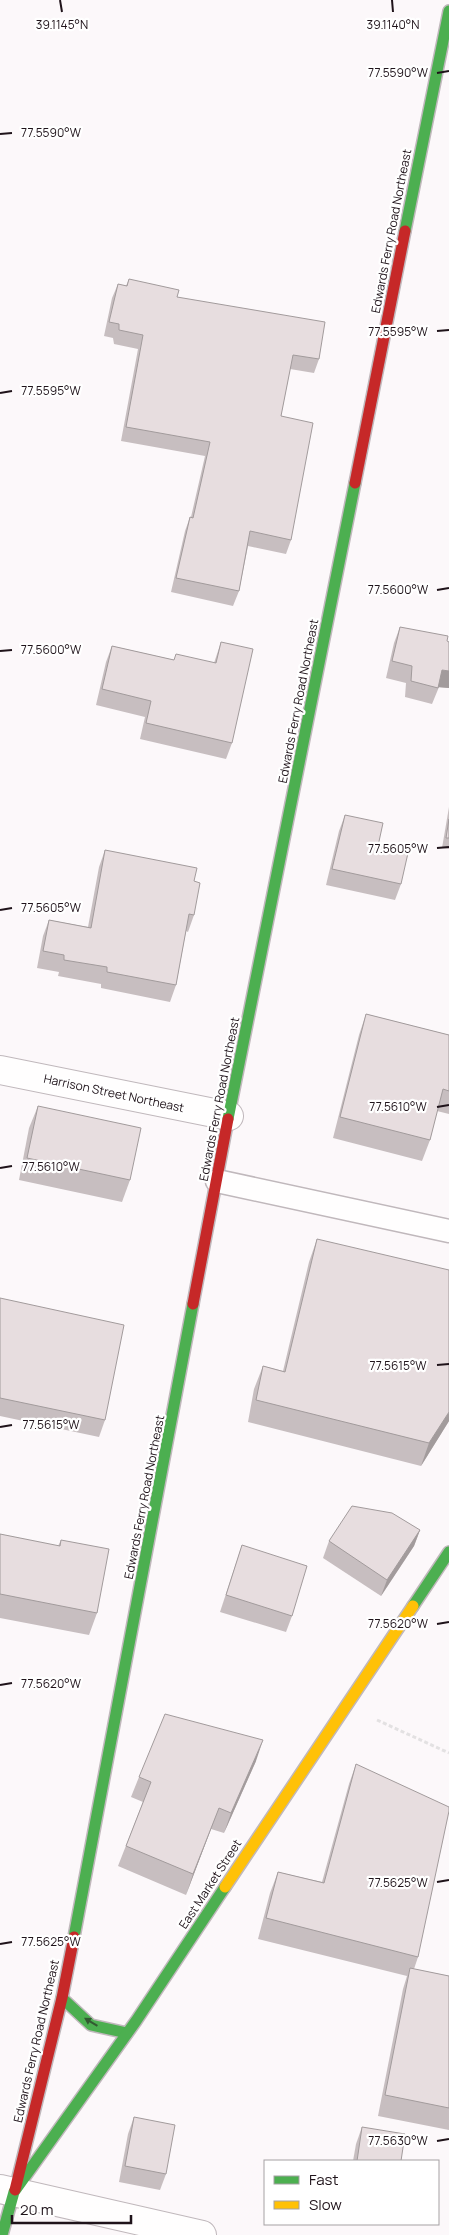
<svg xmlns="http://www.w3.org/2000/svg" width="449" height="2235" font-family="Manrope,sans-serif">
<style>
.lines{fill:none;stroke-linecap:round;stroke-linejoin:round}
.lane-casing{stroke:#c0b8bc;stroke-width:25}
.street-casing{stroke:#c0b8bc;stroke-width:30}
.fast-casing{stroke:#c0b8bc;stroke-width:14}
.slow-casing{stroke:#c0b8bc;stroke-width:14}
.jam-casing{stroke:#c0b8bc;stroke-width:14}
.path{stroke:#e3e1e2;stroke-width:3;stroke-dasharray:4 2.5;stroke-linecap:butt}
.lane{stroke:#fffefe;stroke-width:22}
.street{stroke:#fffefe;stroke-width:28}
.fast{stroke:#4caf50;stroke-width:11}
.slow{stroke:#ffc107;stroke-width:11}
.jam{stroke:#c62828;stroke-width:11}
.wall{fill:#c7bec0}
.shaded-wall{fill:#a29b9c}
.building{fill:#e7dddf;stroke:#a29b9c}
.oneway{fill:#335932}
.ticks{fill:none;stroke:#1f131a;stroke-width:2}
.labels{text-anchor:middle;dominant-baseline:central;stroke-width:4.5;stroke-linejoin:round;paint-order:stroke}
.street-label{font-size:12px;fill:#1f131a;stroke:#fff}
.ticks-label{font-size:12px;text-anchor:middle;fill:#1f131a;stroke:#fff;stroke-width:4.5;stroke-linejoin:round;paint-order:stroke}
</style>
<rect width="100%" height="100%" fill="#fcf8fa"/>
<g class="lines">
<g class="lane-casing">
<path id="lane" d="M217 1181 449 1231"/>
</g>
<g class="street-casing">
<g id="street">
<path d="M0 1070 229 1116"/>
<path d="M0 2189 202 2235"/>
</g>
</g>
<g class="fast-casing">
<g id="fast">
<path d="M405 231 449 11"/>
<path d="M228 1119 355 483"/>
<path d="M413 1606 449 1552"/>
<path d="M74 1937 193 1304"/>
<path d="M62 1998 91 2025 127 2033"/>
<path d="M2 2235 14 2192 136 2021 225 1887"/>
</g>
</g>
<g class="slow-casing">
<path id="slow" d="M225 1887 413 1606"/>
</g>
<g class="jam-casing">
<g id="jam">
<path d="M355 483 405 231"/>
<path d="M193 1304 228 1119"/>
<path d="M15 2190 62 1998 74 1937"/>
</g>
</g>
<path class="path" d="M377 1720 449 1753"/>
<use href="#lane" class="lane"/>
<use href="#street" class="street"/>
<use href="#fast" class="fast"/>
<use href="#slow" class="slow"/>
<use href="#jam" class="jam"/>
</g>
<g class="wall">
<path d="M129 279 177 297 319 359 314 373 290 369 281 416 291 540 286 554 248 546 239 591 233 606 171 592 185 531 190 517H191L205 456 121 441 138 349 114 344 113 338 104 336 112 298 118 284 126 286Z"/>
<path d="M400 627 447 641 449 688 439 687 432 704 405 697 406 683 386 678 394 643Z"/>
<path d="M221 642 232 743 226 759 140 739 145 717 96 705 106 662 112 646 174 660 214 663Z"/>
<path d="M449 807V849L442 848Z"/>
<path d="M345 815 378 846 401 884 395 900 326 885 339 831Z"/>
<path d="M105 850 194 881V915L188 932 186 931 176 985 170 1002 101 988V984L58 976 59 972 37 968 43 936 49 920 88 927 99 867Z"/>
<path d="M366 1014 449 1035V1114L437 1111 430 1140 422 1161 333 1138 359 1035Z"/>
<path d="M38 1106 130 1180 122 1202 19 1180 29 1128Z"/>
<path d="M317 1239 449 1421 421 1466 248 1422 254 1389 263 1366 283 1371 309 1262Z"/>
<path d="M0 1298 105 1420 99 1437 0 1416Z"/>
<path d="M420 1530 414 1546 381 1596 323 1558 329 1541Z"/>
<path d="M0 1534 58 1546 61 1540 97 1613 89 1635 0 1618Z"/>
<path d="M242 1545 292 1616 286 1632 220 1612Z"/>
<path d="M256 1761 224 1833 211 1829 186 1895 118 1866 143 1802 131 1797 139 1777Z"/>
<path d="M356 1764 418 1957 414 1969 449 1976V2130L378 2116 403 1989 407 1976 258 1939 270 1893 278 1872 322 1882 349 1784Z"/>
<path d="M134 2117 166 2174 160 2190 119 2182 128 2134Z"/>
<path d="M362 2127 401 2161H353L356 2144Z"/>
</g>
<g class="shaded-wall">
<path d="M442 670 449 671V688L436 687Z"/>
<path d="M449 1412V1421L421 1466 429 1443Z"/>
<path d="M420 1530 414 1546 381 1596 387 1580Z"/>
<path d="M263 1740 256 1761 224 1833 231 1813Z"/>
<path d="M219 1808 211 1829 186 1895 193 1874Z"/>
</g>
<g class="building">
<path d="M129 279 179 290 177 297 325 322 319 359 293 355 281 416 313 423 291 540 250 531 239 591 176 578 190 517 193 518 210 442 126 427 143 335 119 330V324L109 322 118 284 127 286Z"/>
<path d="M400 627 448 636 447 641 449 642V671L442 670 438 688 411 681 412 666 392 661Z"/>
<path d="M221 642 253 649 232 743 146 723 151 701 102 689 112 646 174 660 176 654 216 663Z"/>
<path d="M345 815 383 823 378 846 408 853 401 884 332 869Z"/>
<path d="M449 819V838H446Z"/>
<path d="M105 850 197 868 194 881 200 883 194 915 189 914 176 985 107 972V967L64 960V955L43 951 49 920 91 928Z"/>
<path d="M366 1014 449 1035V1091L443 1089 430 1140 340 1117Z"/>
<path d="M38 1106 141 1128 130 1180 27 1158Z"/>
<path d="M317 1239 449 1270V1412L429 1443 256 1400 263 1366 285 1372Z"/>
<path d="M0 1298 124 1325 105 1420 0 1398Z"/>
<path d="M352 1506 392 1513 420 1530 387 1580 329 1541Z"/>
<path d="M0 1534 60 1546 61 1540 109 1549 97 1613 0 1594Z"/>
<path d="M242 1545 307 1566 292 1616 226 1595Z"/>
<path d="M165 1714 263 1740 231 1813 219 1808 193 1874 126 1846 151 1782 139 1777Z"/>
<path d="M356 1764 449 1807V1811L418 1957 266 1918 278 1872 324 1883Z"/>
<path d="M410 1968 449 1976V2108L385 2095Z"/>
<path d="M134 2117 175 2125 166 2174 125 2166Z"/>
<path d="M362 2127 405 2134 401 2161H357Z"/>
</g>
<defs><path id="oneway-solid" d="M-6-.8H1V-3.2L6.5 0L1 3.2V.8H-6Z" transform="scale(1.25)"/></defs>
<use class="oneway" href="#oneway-solid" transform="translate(91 2022) rotate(-149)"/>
<path class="ticks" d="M60 0 62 12M392 0 393 12M437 73 449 71M0 134 12 133M437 331 449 330M0 393 12 391M437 590 449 588M0 651 12 650M437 848 449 847M0 910 12 908M437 1107 449 1105M0 1168 12 1166M437 1365 449 1364M0 1427 12 1425M437 1624 449 1622M0 1685 12 1683M437 1882 449 1880M0 1944 12 1942M437 2141 449 2139"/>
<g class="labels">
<g class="street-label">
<text transform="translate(391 231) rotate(-79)">Edwards Ferry Road Northeast</text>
<text transform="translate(298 701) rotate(-79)">Edwards Ferry Road Northeast</text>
<text transform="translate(114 1093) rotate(12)">Harrison Street Northeast</text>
<text transform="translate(219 1099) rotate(-79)">Edwards Ferry Road Northeast</text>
<text transform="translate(144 1497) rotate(-79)">Edwards Ferry Road Northeast</text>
<text transform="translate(210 1884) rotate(-57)">East Market Street</text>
<text transform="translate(36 2041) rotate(-77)">Edwards Ferry Road Northeast</text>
</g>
</g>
<g class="ticks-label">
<text x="62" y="29">39.1145°N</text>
<text x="393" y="29">39.1140°N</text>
<text x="398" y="77">77.5590°W</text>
<text x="51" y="137">77.5590°W</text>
<text x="398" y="336">77.5595°W</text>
<text x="51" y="395">77.5595°W</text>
<text x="398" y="594">77.5600°W</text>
<text x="51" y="654">77.5600°W</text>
<text x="398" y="853">77.5605°W</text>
<text x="51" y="912">77.5605°W</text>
<text x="398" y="1111">77.5610°W</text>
<text x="51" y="1171">77.5610°W</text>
<text x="398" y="1370">77.5615°W</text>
<text x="51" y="1429">77.5615°W</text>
<text x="398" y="1628">77.5620°W</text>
<text x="51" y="1688">77.5620°W</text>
<text x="398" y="1887">77.5625°W</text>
<text x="51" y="1946">77.5625°W</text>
<text x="398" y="2145">77.5630°W</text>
</g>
<rect x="264" y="2160" width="175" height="65" fill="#ffffff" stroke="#a5a1a3"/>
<rect x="274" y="2176" width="25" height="8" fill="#4caf50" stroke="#a5a1a3"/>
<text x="309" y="2185" font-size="15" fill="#1f131a">Fast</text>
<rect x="274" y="2201" width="25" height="8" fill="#ffc107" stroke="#a5a1a3"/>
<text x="309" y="2210" font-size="15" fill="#1f131a">Slow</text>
<path d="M12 2215v8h119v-8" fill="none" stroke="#1f131a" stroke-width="2.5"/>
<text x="20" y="2215" font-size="15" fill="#1f131a" stroke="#ffffff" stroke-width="4" paint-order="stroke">20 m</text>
</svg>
